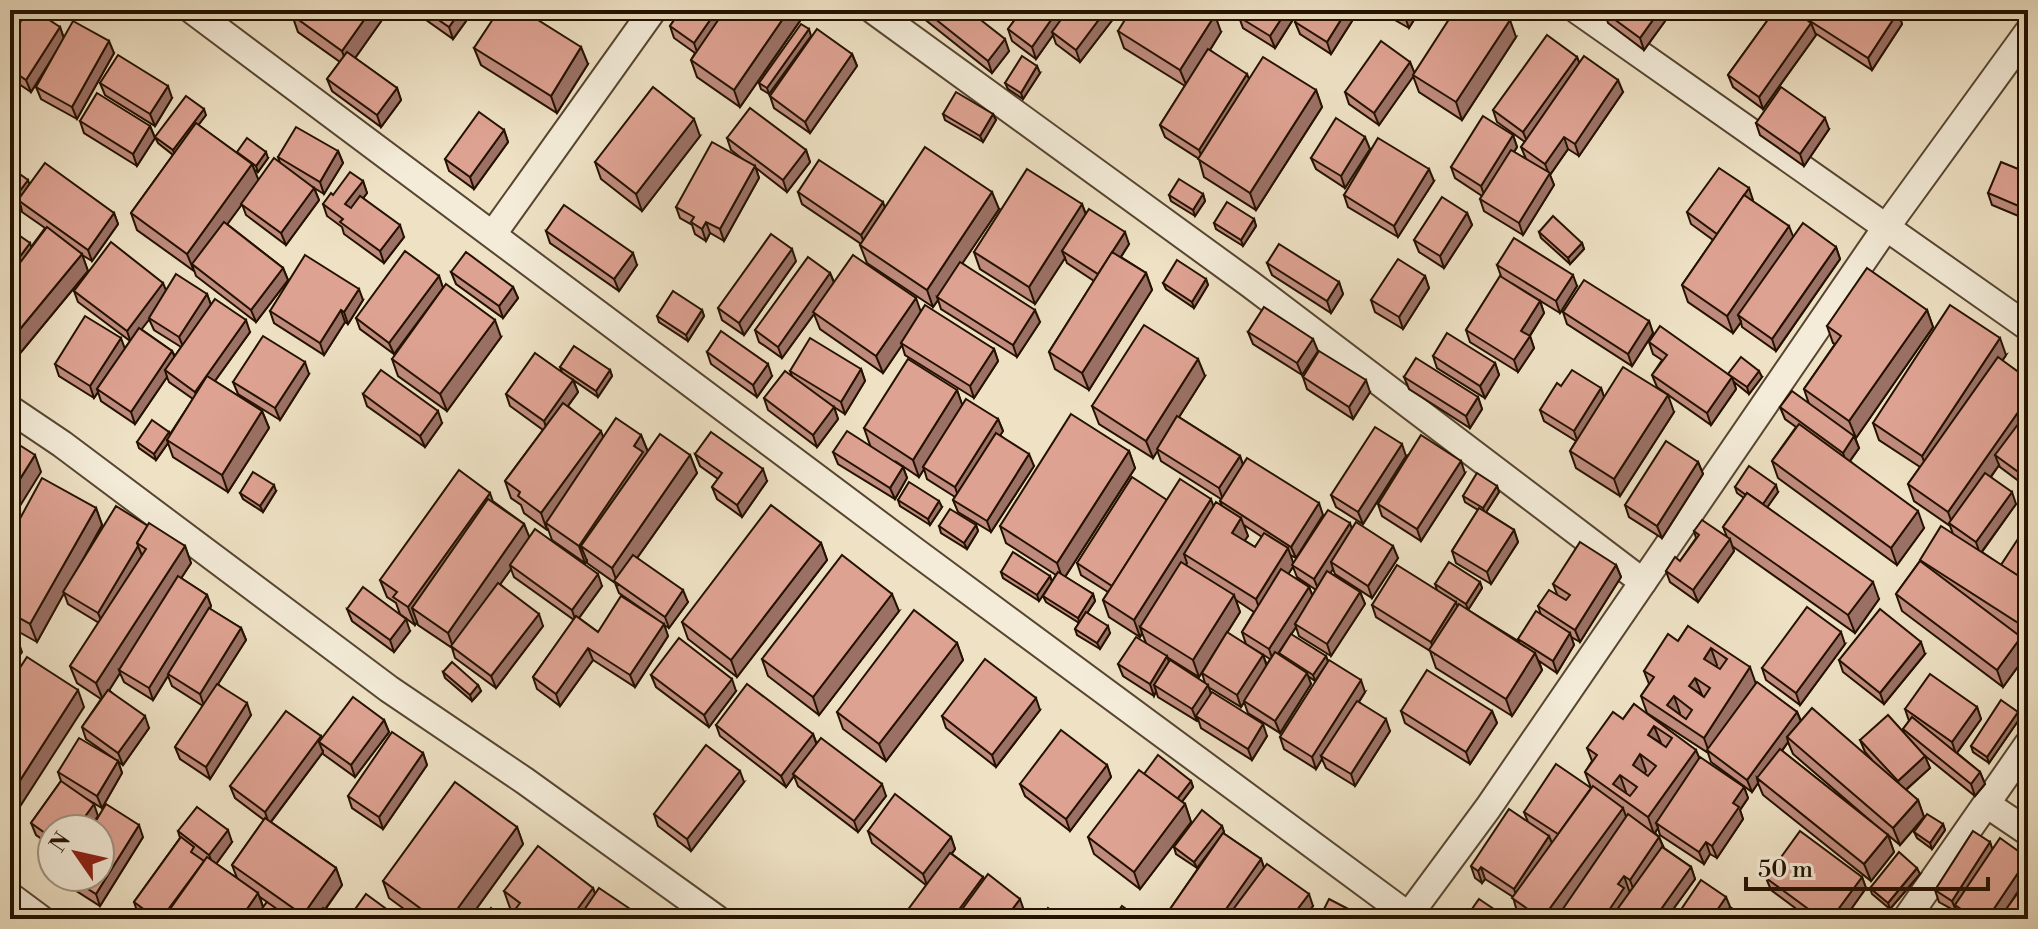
<svg xmlns="http://www.w3.org/2000/svg" width="2038" height="929" font-family="'Libre Bodoni',serif">
<style>
.lines{fill:none;stroke-linecap:round;stroke-linejoin:round}
.street-casing{stroke:#564531;stroke-width:30}
.street{stroke:#f4ecd9;stroke-width:26}
.wall{fill:#bf8b7e;stroke:#241100;stroke-width:2;fill-rule:evenodd}
.shaded-wall{fill:#9b7166;stroke:#241100;stroke-width:2}
.building{fill:#dea292;stroke:#241100;stroke-width:2;fill-rule:evenodd}
</style>
<rect width="100%" height="100%" fill="#eee1c4"/>
<filter id="stains"><feTurbulence type="fractalNoise" baseFrequency=".0025" numOctaves="4"/><feColorMatrix values="0 0 0 0 .2 0 0 0 0 .09 0 0 0 0 .02 0 0 0 .5 -.17"/></filter>
<radialGradient id="worn" r=".72"><stop offset=".6" stop-color="#630" stop-opacity="0"/><stop offset="1" stop-color="#630" stop-opacity=".3"/></radialGradient>
<g class="lines">
<g class="street-casing">
<g id="street">
<path d="M192 10 916 552 1413 919"/>
<path d="M873 10 1250 284 1643 582"/>
<path d="M1577 10 2028 327"/>
<path d="M493 234 653 10"/>
<path d="M10 409 62 444 389 689 525 781 717 919"/>
<path d="M1988 805 2028 832"/>
<path d="M10 896 41 919"/>
<path d="M1406 919 1488 808 1887 226 2028 32"/>
<path d="M1906 919 2028 744"/>
</g>
</g>
<use href="#street" class="street"/>
</g>
<g class="wall">
<path d="M389 10 355 58 397 88 401 100 381 127 332 91 327 79 340 62 298 32 292 15Z"/>
<path d="M412 10H474L453 39Z"/>
<path d="M681 10H802L804 15 740 107 697 77 691 60 695 53 674 38 670 26Z"/>
<path d="M913 10H968L1009 51 992 73Z"/>
<path d="M1022 10H1120L1080 62 1056 44 1053 35 1036 59 1012 41 1008 29Z"/>
<path d="M1299 10 1275 48 1243 28 1239 17Z"/>
<path d="M1303 10H1359L1331 54 1300 34 1295 22Z"/>
<path d="M1377 10H1420L1409 28Z"/>
<path d="M1604 10H1673L1644 50 1608 23Z"/>
<path d="M1775 10H1894L1898 12 1902 24 1872 70 1815 33 1816 35 1763 109 1733 87 1728 75Z"/>
<path d="M60 27 64 38 114 53 77 119 41 99 36 87 55 54 31 92 10 78V38Z"/>
<path d="M1118 31 1221 32 1210 50 1249 79 1316 90 1322 107 1256 210 1204 177 1199 159 1165 137 1160 125 1185 86 1124 48Z"/>
<path d="M811 36 769 94 761 89 759 83Z"/>
<path d="M1516 37 1462 120 1419 92 1413 76 1379 125 1349 104 1345 92 1410 62 1414 73Z"/>
<path d="M474 48 588 64 557 113 481 65Z"/>
<path d="M852 54 857 66 810 133 774 108 770 96Z"/>
<path d="M1577 57 1579 63 1623 92 1579 156 1568 149 1550 175 1554 185 1523 235 1484 211 1480 199 1482 196 1455 178 1451 167 1513 135 1517 147 1514 152 1526 159 1521 147 1525 142 1497 122 1493 110Z"/>
<path d="M1040 73 1023 99 1008 89 1005 83Z"/>
<path d="M100 83 172 98 155 126 105 95Z"/>
<path d="M943 114H993L996 120 983 142 945 120Z"/>
<path d="M206 115 198 125 237 153 268 158 258 172 254 170 258 180 280 163 278 157 338 151 343 163 324 194 314 188 319 200 286 245 246 215 242 204 227 224 283 268 288 280 256 322 196 276 194 270V271L137 230 131 213 173 155 158 143 155 137Z"/>
<path d="M80 121 150 126 155 138 137 166 84 133Z"/>
<path d="M1756 123 1829 129 1804 166 1760 135Z"/>
<path d="M504 130 508 142 474 189 449 171 445 159Z"/>
<path d="M2028 131V167L2023 165 2019 153Z"/>
<path d="M700 136 642 211 601 179 595 162Z"/>
<path d="M727 138 806 150 810 162 787 192 756 168 759 178 724 241 710 233 706 241 695 234 692 225 680 218 676 207 745 161 731 150Z"/>
<path d="M1370 149 1345 188 1316 169 1311 158Z"/>
<path d="M10 167 30 184 114 213 118 224 92 261 82 255 88 271 17 357 10 353V229L31 247 45 228 22 212 21 207 10 222Z"/>
<path d="M2028 173V220L1992 205 1988 193Z"/>
<path d="M363 181 367 193 363 198 404 237 384 263 344 234 342 227 327 216 323 204 333 195Z"/>
<path d="M1434 181 1398 237 1348 207 1344 195Z"/>
<path d="M1749 188 1752 201 1793 237 1836 247 1840 259 1776 351 1742 327 1741 322 1733 333 1688 302 1682 285 1713 240 1691 224 1687 212Z"/>
<path d="M798 192 885 208 999 209 962 263 1040 322 1017 357 941 309 938 300 933 307 867 263 860 245 861 244 802 204Z"/>
<path d="M1203 194 1205 201 1195 216 1171 201 1169 195Z"/>
<path d="M1082 204 1086 214 1129 244 1121 257 1146 273 1152 290 1089 390 1055 369 1049 352 1094 281 1067 263 1065 258 1035 304 980 269 974 252Z"/>
<path d="M1467 213 1472 225 1444 268 1419 252 1414 240Z"/>
<path d="M1254 219 1256 226 1243 246 1216 229 1214 223Z"/>
<path d="M546 231 637 265 619 291 550 243Z"/>
<path d="M1539 232 1582 243 1584 249 1570 264 1541 238Z"/>
<path d="M796 261 744 335 722 320 718 308Z"/>
<path d="M1267 263 1339 282 1343 294 1331 313 1272 275Z"/>
<path d="M1497 265 1577 286 1560 313 1511 283 1540 301 1544 313 1530 336 1534 348 1518 372 1470 342 1466 330 1501 276Z"/>
<path d="M451 272 513 287 518 298 503 318 456 284Z"/>
<path d="M830 273 834 282 921 311 994 349 998 361 974 398 905 355 902 345 883 373 820 329 814 314 782 358 759 342 755 330Z"/>
<path d="M439 276 443 288 394 354 360 329 356 318Z"/>
<path d="M1425 276 1429 288 1403 329 1375 312 1371 300Z"/>
<path d="M1206 279 1208 285 1194 308 1166 289 1163 283Z"/>
<path d="M74 291H166L207 294 211 305 250 332 215 381 262 411 269 428 228 492 173 457 168 443 156 460 139 448 137 442 169 432 170 434 193 399 169 382 167 377 135 424 101 401 98 392 94 398 59 376 55 364 125 348 130 341 78 302ZM149 319 154 330 181 347 175 356 172 351 141 329Z"/>
<path d="M363 300 348 324 345 322 324 355 274 323 270 311Z"/>
<path d="M702 310 704 316 688 341 659 322 657 316Z"/>
<path d="M1927 310 1933 327 1856 438 1855 437 1859 448 1850 461 1924 528 1897 565 1778 478 1772 461 1796 427 1785 419 1780 407 1809 404 1804 389 1835 344 1833 343 1827 326Z"/>
<path d="M1563 312 1649 321 1653 333 1632 366 1567 324Z"/>
<path d="M1248 332 1318 351 1302 375 1253 344Z"/>
<path d="M501 337 447 411 398 376 392 359Z"/>
<path d="M1649 342 1729 375 1762 377 1749 394 1734 382 1736 389 1711 425 1657 387 1652 375 1662 360 1653 354Z"/>
<path d="M707 352 772 376 757 397 711 364Z"/>
<path d="M2006 355 2002 361 2028 379V488L2000 467 1999 465 1991 477 2016 504 1982 552 2001 565 2028 526V643L2022 639 2027 654 2003 687 1902 611 1896 594 1920 561 1953 534 1950 526 1914 501 1908 484 1920 467 1879 440 1873 423Z"/>
<path d="M1433 356 1495 363 1499 375 1485 398 1437 368Z"/>
<path d="M560 367 610 370 612 376 598 397 573 380 578 392 568 406 603 438 641 435 648 452 690 455 697 473 637 558 688 602 669 628 664 625 668 636 635 687 593 660 560 706 537 689 533 677 574 620 514 577 511 569 500 584 543 626 496 688 455 658 452 648 418 625 417 622 415 625 400 614 396 603 387 597 380 580 494 502 524 524 529 538 602 586 579 618 598 632 655 618 619 593 615 583 587 563V561L585 563 552 540 548 529 547 530 524 513 521 505 511 498 505 481 543 430 510 406 506 394 562 372Z"/>
<path d="M861 369 865 381 845 414 834 407 838 419 817 447 768 410 764 398 792 376 790 371Z"/>
<path d="M309 374 280 420 238 394 233 382Z"/>
<path d="M1205 376 1179 417 1240 456 1243 465 1323 515 1296 558 1290 555 1293 564 1351 529 1398 558 1372 598 1335 574 1333 569 1330 573 1360 592 1365 604 1331 656 1299 636 1296 627 1278 654 1280 656 1279 653 1326 656 1328 662 1315 681 1308 676 1311 684 1280 733 1248 713 1244 702 1241 707 1208 687 1211 694 1267 736 1252 760 1201 728 1198 719 1197 721 1158 697 1156 691 1154 696 1123 676 1118 664 1146 643 1142 633 1140 637 1109 617 1103 600 1108 592 1081 575 1077 563 1167 500 1213 507 1222 506 1220 501 1221 499 1161 461 1157 450 1153 458 1099 424 1092 406ZM1244 525 1262 537 1255 547 1244 540 1248 536ZM1293 567 1297 577 1316 590 1312 595 1309 587 1288 574ZM1236 600 1254 612 1242 632 1246 644 1270 659 1267 665 1263 655 1227 633 1240 612ZM1167 657 1199 677 1203 670 1202 673 1205 683 1169 662Z"/>
<path d="M1303 377 1370 392 1353 419 1307 389Z"/>
<path d="M1404 377 1478 397 1482 409 1470 428 1409 389Z"/>
<path d="M1561 386 1601 388 1604 397 1674 412 1620 496 1576 468 1570 451 1576 441 1544 421 1540 410Z"/>
<path d="M957 390 962 405 998 419 1003 431 1000 435 1034 466 991 532 958 512 953 500 955 497 927 479 924 469 919 477 895 461 903 467 907 478 895 499 838 464 833 452 870 445 864 428Z"/>
<path d="M363 394 442 423 425 447 367 406Z"/>
<path d="M1129 451 1135 468 1065 577 1093 594 1095 601 1087 613 1110 633 1100 649 1077 635 1075 629 1079 623 1046 602 1043 596 1056 575 1006 543 1000 526Z"/>
<path d="M695 454 767 481 742 517 717 499 712 487 718 479 700 466Z"/>
<path d="M1406 456 1363 524 1336 507 1331 495Z"/>
<path d="M1698 462 1703 474 1662 538 1629 517 1625 505Z"/>
<path d="M1465 473 1421 541 1382 516 1378 504Z"/>
<path d="M1497 486 1499 492 1486 512 1514 530 1518 542 1491 584 1456 563 1452 551 1478 510 1465 502 1463 496Z"/>
<path d="M1735 487 1778 492 1767 507 1879 599 1855 633 1732 546 1734 551 1698 602 1670 582 1666 571 1680 561 1696 538 1694 531 1727 537 1723 527 1744 498 1737 493Z"/>
<path d="M276 491 263 512 243 499 240 493Z"/>
<path d="M898 500 942 507 930 525 900 506Z"/>
<path d="M96 508 102 525 74 574 148 526 185 546 191 563 181 578 207 595 211 606 210 609 241 628 246 640 218 684 251 715 210 779 180 759 175 747 203 706 172 686 168 676 153 700 124 682 120 673 109 690 149 728 123 765 86 739 82 727 101 699 77 683 70 666 99 623 68 604 64 593 37 642 10 627V537Z"/>
<path d="M976 525 978 531 967 549 941 533 939 526Z"/>
<path d="M821 543 827 560 737 677 688 639 682 622Z"/>
<path d="M1616 565 1621 577 1580 642 1571 637 1574 645 1557 673 1539 661 1542 670 1512 716 1436 668 1430 651 1376 617 1372 605 1437 590 1435 584 1480 582 1482 588 1468 610 1520 642 1518 639 1541 615 1538 606 1557 594 1553 584Z"/>
<path d="M1001 572 1050 576 1052 582 1039 601 1003 578Z"/>
<path d="M347 609 410 631 394 652 352 621Z"/>
<path d="M899 611 819 715 768 676 762 659Z"/>
<path d="M1688 626 1756 684 1797 712 1801 721 1872 760 1865 752 1860 740 1904 733 1903 729 1909 721 1905 709 1977 707 1981 719 1957 753 1980 772 1985 784 1975 796 1924 755 1930 768 1906 790 1918 800 1924 817 1900 845 1888 835 1894 852 1871 881 1763 795 1758 783 1752 792 1711 762 1708 753 1647 713 1641 696 1649 684 1644 671 1678 641ZM1788 742 1793 754 1880 829 1782 751Z"/>
<path d="M957 643 963 660 886 761 843 729 837 712Z"/>
<path d="M1845 644 1800 705 1766 680 1762 668Z"/>
<path d="M1925 654 1884 704 1843 672 1839 660Z"/>
<path d="M443 672 478 685 481 691 472 701 445 678Z"/>
<path d="M651 675 736 691 709 727 656 687Z"/>
<path d="M1365 692 1359 702 1390 731 1355 786 1326 768 1322 759 1316 769 1284 749 1280 737Z"/>
<path d="M1634 704 1700 758 1744 787 1748 798 1740 810 1743 819 1717 858 1710 854 1704 864 1660 835 1658 828 1655 833 1659 837 1664 848 1691 867 1695 879 1666 919H1524L1518 915 1513 897 1485 879 1482 883 1475 878 1471 866 1528 822 1524 812 1591 788 1585 772 1592 761 1587 748 1623 719Z"/>
<path d="M1040 710 996 767 946 728 942 716Z"/>
<path d="M1401 711H1492L1497 723 1470 764 1405 723Z"/>
<path d="M2020 718 1989 763 1973 752 1971 746Z"/>
<path d="M384 720 389 732 355 777 323 754V752L271 822 336 868 342 885 325 910 337 919H145L138 914 134 902 180 838 178 831 232 842 216 864 237 878 232 865 264 820 235 798 230 786 321 736 322 738ZM260 897 267 902 263 907Z"/>
<path d="M716 725 813 734 817 744 886 796 858 832 798 786 794 776 786 787 720 736Z"/>
<path d="M423 753 427 765 383 829 352 808 348 796Z"/>
<path d="M118 761 122 773 102 808 80 795 98 816 89 829H52V846L36 835 31 823 61 781 58 772Z"/>
<path d="M1107 765 1111 777 1070 831 1025 796 1020 784Z"/>
<path d="M1144 774 1191 781 1193 787 1182 802 1185 804 1191 822 1140 889 1094 854 1088 837Z"/>
<path d="M744 782 691 851 658 826 654 814Z"/>
<path d="M1943 824 1945 830 1932 849 1917 838 1914 832Z"/>
<path d="M1222 826 1224 832 1223 833 1261 859 1264 867 1313 906 1303 919H1171L1168 912 1210 851 1197 868 1176 854 1174 847Z"/>
<path d="M517 827 523 844 469 919H414L415 917 389 898 383 881Z"/>
<path d="M868 831 951 837 955 849 952 854 983 877 984 880 1026 916 926 885 872 843Z"/>
<path d="M143 837 100 906 67 885 64 877H100Z"/>
<path d="M1990 842 1992 849 2000 918 2028 919H1962L1959 917 1957 912 1939 902 1935 890Z"/>
<path d="M1920 874 1890 909 1872 894 1870 888Z"/>
<path d="M1862 877 1866 888 1844 919H1810L1771 890 1766 878Z"/>
<path d="M593 888 595 894 514 911 510 908 504 891Z"/>
</g>
<g class="shaded-wall">
<path d="M371 10H389L348 68 342 51Z"/>
<path d="M461 10H474L453 39 449 27Z"/>
<path d="M717 10H729L698 55 694 43Z"/>
<path d="M789 10H802L804 15 740 107 734 90Z"/>
<path d="M1058 10H1071L1052 32 1053 35 1036 59 1032 47Z"/>
<path d="M1106 10H1120L1080 62 1076 50Z"/>
<path d="M1287 10H1299L1275 48 1270 36Z"/>
<path d="M1347 10H1359L1331 54 1327 42Z"/>
<path d="M1408 10H1420L1409 28 1405 17Z"/>
<path d="M1660 10H1673L1644 50 1640 38Z"/>
<path d="M1898 12 1902 24 1872 70 1868 58Z"/>
<path d="M1215 15 1221 32 1187 87 1180 70Z"/>
<path d="M1510 20 1516 37 1462 120 1456 102Z"/>
<path d="M1811 23 1816 35 1763 109 1759 97Z"/>
<path d="M60 27 64 39 31 92 26 80Z"/>
<path d="M809 29 811 36 769 94 767 88Z"/>
<path d="M1005 39 1009 51 992 73 988 61Z"/>
<path d="M109 41 114 53 77 119 72 107Z"/>
<path d="M581 47 588 64 557 113 551 96Z"/>
<path d="M852 54 857 66 810 133 805 122Z"/>
<path d="M1577 57 1582 69 1528 144 1523 132Z"/>
<path d="M1410 62 1415 74 1379 125 1374 113Z"/>
<path d="M1037 66 1040 73 1023 99 1021 93Z"/>
<path d="M1247 74 1252 86 1204 162 1199 150Z"/>
<path d="M1618 80 1623 92 1579 156 1575 144Z"/>
<path d="M168 86 172 98 155 126 150 114Z"/>
<path d="M397 88 401 100 381 127 377 115Z"/>
<path d="M1316 90 1322 107 1256 210 1250 193Z"/>
<path d="M204 109 206 115 175 156 173 150Z"/>
<path d="M993 114 996 120 983 142 980 136Z"/>
<path d="M1825 118 1829 129 1804 166 1800 154Z"/>
<path d="M694 119 700 136 642 211 636 194Z"/>
<path d="M150 126 155 138 137 166 133 154Z"/>
<path d="M504 130 508 142 474 189 470 177Z"/>
<path d="M1513 135 1517 147 1485 198 1481 186Z"/>
<path d="M1365 137 1370 149 1345 188 1341 176Z"/>
<path d="M1564 137 1568 149 1550 175 1554 185 1523 235 1519 223 1549 174 1545 164Z"/>
<path d="M806 150 810 162 787 192 783 180Z"/>
<path d="M338 151 343 163 324 194 320 182Z"/>
<path d="M266 152 268 158 258 172 256 166Z"/>
<path d="M252 164 259 181 196 267 192 264 194 271 187 254Z"/>
<path d="M755 166 759 178 724 241 720 229Z"/>
<path d="M1429 169 1434 181 1398 237 1394 226Z"/>
<path d="M28 180 32 192 18 200 21 208 10 222V204Z"/>
<path d="M363 181 367 193 350 216 345 204Z"/>
<path d="M314 188 319 200 286 245 281 233Z"/>
<path d="M1749 188 1753 200 1749 205 1743 196Z"/>
<path d="M992 192 999 209 939 298 937 297 938 300 933 307 927 290Z"/>
<path d="M1203 194 1205 201 1195 216 1193 210Z"/>
<path d="M883 202 887 214 866 247 861 235Z"/>
<path d="M1082 204 1088 221 1062 251 1065 258 1035 304 1029 287Z"/>
<path d="M114 213 118 224 92 261 88 250Z"/>
<path d="M1467 213 1472 225 1444 268 1440 256Z"/>
<path d="M1254 219 1256 226 1243 246 1241 240Z"/>
<path d="M706 222 710 233 706 241 702 229Z"/>
<path d="M400 225 404 237 384 263 380 251Z"/>
<path d="M1789 226 1796 244 1738 315 1741 322 1733 333 1727 316Z"/>
<path d="M1125 232 1129 244 1102 286 1098 274Z"/>
<path d="M30 243 34 255 10 288V270Z"/>
<path d="M1582 243 1584 249 1570 264 1568 258Z"/>
<path d="M1836 247 1840 259 1776 351 1772 339Z"/>
<path d="M792 249 796 261 744 335 739 323Z"/>
<path d="M633 253 637 265 619 291 614 279Z"/>
<path d="M82 254 88 271 17 357 11 340Z"/>
<path d="M283 268 288 280 256 322 251 310Z"/>
<path d="M830 273 835 285 782 358 778 347Z"/>
<path d="M1146 273 1152 290 1089 390 1082 373Z"/>
<path d="M1573 275 1577 286 1560 313 1556 301Z"/>
<path d="M439 276 443 288 394 354 389 343Z"/>
<path d="M1425 276 1429 288 1403 329 1399 317Z"/>
<path d="M1206 279 1208 285 1194 308 1192 302Z"/>
<path d="M1339 282 1343 294 1331 313 1327 301Z"/>
<path d="M163 283 168 295 131 343 127 331Z"/>
<path d="M513 287 518 298 503 318 499 306Z"/>
<path d="M359 289 363 300 348 324 344 312Z"/>
<path d="M207 294 211 305 184 349 179 337Z"/>
<path d="M916 298 922 315 901 343 902 345 883 373 876 356Z"/>
<path d="M1540 301 1544 313 1525 343 1521 331Z"/>
<path d="M341 310 345 322 324 355 320 343Z"/>
<path d="M702 310 704 316 688 341 686 335Z"/>
<path d="M1035 310 1040 322 1017 357 1013 345Z"/>
<path d="M1927 310 1933 327 1856 438 1849 421Z"/>
<path d="M246 320 250 332 199 403 195 392Z"/>
<path d="M495 320 501 337 447 411 440 394Z"/>
<path d="M1649 321 1653 333 1632 366 1628 354Z"/>
<path d="M1530 336 1534 348 1518 372 1514 360Z"/>
<path d="M121 338 125 349 97 389 98 392 94 398 90 386Z"/>
<path d="M2000 338 2006 355 1928 473 1922 456Z"/>
<path d="M1313 339 1318 351 1302 375 1297 363Z"/>
<path d="M994 349 998 361 974 398 970 386Z"/>
<path d="M172 351 177 362 165 370 167 377 135 424 131 412Z"/>
<path d="M1198 359 1205 376 1153 458 1146 441Z"/>
<path d="M305 362 309 374 280 420 275 408Z"/>
<path d="M1495 363 1499 375 1485 398 1480 386Z"/>
<path d="M768 364 772 376 757 397 753 385Z"/>
<path d="M861 369 865 381 845 414 841 402Z"/>
<path d="M610 370 612 376 598 397 596 391Z"/>
<path d="M1759 371 1762 377 1749 394 1747 387Z"/>
<path d="M1732 377 1736 389 1711 425 1707 413Z"/>
<path d="M573 380 578 392 548 433 544 421Z"/>
<path d="M1366 380 1370 392 1353 419 1349 407Z"/>
<path d="M1601 388 1605 400 1578 443 1574 431Z"/>
<path d="M957 390 963 407 923 467 924 469 919 477 913 460Z"/>
<path d="M1668 395 1674 412 1620 496 1614 479Z"/>
<path d="M1478 397 1482 409 1470 428 1466 416Z"/>
<path d="M2028 398V424L1995 455 1999 465 1955 527 1953 526 1948 512Z"/>
<path d="M834 407 838 419 817 447 813 435Z"/>
<path d="M262 411 269 428 228 492 222 475Z"/>
<path d="M438 411 442 423 425 447 420 436Z"/>
<path d="M998 419 1003 431 959 499 955 487Z"/>
<path d="M601 431 607 448 546 523 547 530 541 513Z"/>
<path d="M169 432 171 438 167 440 168 443 156 460 154 454Z"/>
<path d="M641 435 648 452 581 546 587 561 585 563 579 546 634 446Z"/>
<path d="M1854 436 1859 448 1847 465 1843 453Z"/>
<path d="M1402 444 1406 456 1363 524 1358 512Z"/>
<path d="M1129 451 1135 468 1063 580 1057 563Z"/>
<path d="M1029 454 1034 466 991 532 987 521Z"/>
<path d="M35 455 41 472 10 522V495Z"/>
<path d="M690 455 697 473 618 585 612 568Z"/>
<path d="M1240 456 1244 468 1223 500 1219 488Z"/>
<path d="M1461 461 1465 473 1421 541 1417 529Z"/>
<path d="M1698 462 1703 474 1662 538 1657 526Z"/>
<path d="M903 467 907 478 895 499 890 488Z"/>
<path d="M763 469 767 481 742 517 737 505Z"/>
<path d="M274 485 276 491 263 512 260 506Z"/>
<path d="M1776 485 1778 492 1764 512 1761 506Z"/>
<path d="M1497 486 1499 492 1485 514 1483 508Z"/>
<path d="M2012 492 2016 504 1980 554 1976 542Z"/>
<path d="M490 493 496 510 412 608 417 622 415 625 408 607Z"/>
<path d="M1211 499 1217 516 1184 554 1187 563 1145 630 1140 627 1142 633 1140 637 1134 620Z"/>
<path d="M939 501 942 507 930 525 928 519Z"/>
<path d="M1319 503 1323 515 1296 558 1291 547Z"/>
<path d="M96 508 102 525 37 642 30 624Z"/>
<path d="M1918 511 1924 528 1897 565 1891 548Z"/>
<path d="M1241 518 1248 536 1238 550 1232 533Z"/>
<path d="M1350 523 1354 535 1331 562 1333 569 1319 591 1314 579Z"/>
<path d="M524 524 531 541 510 565 511 569 454 649 453 647 448 633Z"/>
<path d="M976 525 978 531 967 549 964 543Z"/>
<path d="M1514 530 1518 542 1491 584 1487 572Z"/>
<path d="M1730 539 1734 551 1698 602 1693 590Z"/>
<path d="M821 543 827 560 737 677 731 660Z"/>
<path d="M138 546 143 558 103 625 98 613Z"/>
<path d="M185 546 191 563 121 671 119 670 120 673 103 700 96 683Z"/>
<path d="M1393 546 1398 558 1372 598 1368 586Z"/>
<path d="M1288 548 1294 565 1262 617 1256 599Z"/>
<path d="M1616 565 1621 577 1580 642 1575 630Z"/>
<path d="M598 574 602 586 576 622 572 610Z"/>
<path d="M1050 576 1052 582 1039 601 1037 595Z"/>
<path d="M1480 582 1482 588 1468 610 1466 604Z"/>
<path d="M1873 582 1879 599 1855 633 1848 615Z"/>
<path d="M1309 587 1314 599 1295 624 1296 627 1273 661 1269 649Z"/>
<path d="M683 590 688 602 669 628 665 617Z"/>
<path d="M1360 592 1365 604 1331 656 1327 644Z"/>
<path d="M892 594 899 611 819 715 813 697Z"/>
<path d="M1093 594 1095 601 1080 624 1078 618Z"/>
<path d="M207 595 211 606 153 700 149 688Z"/>
<path d="M1234 595 1240 612 1199 677 1193 660Z"/>
<path d="M1456 602 1460 614 1435 654 1431 642Z"/>
<path d="M539 614 543 626 496 688 491 676Z"/>
<path d="M2028 618V641L2023 626Z"/>
<path d="M406 619 410 631 394 652 390 640Z"/>
<path d="M664 624 668 636 635 687 630 675Z"/>
<path d="M1108 626 1110 633 1100 649 1097 643Z"/>
<path d="M241 628 246 640 204 706 200 694Z"/>
<path d="M1841 632 1845 644 1800 705 1796 693Z"/>
<path d="M1570 633 1574 645 1557 673 1553 661Z"/>
<path d="M16 635 22 652 10 669V643Z"/>
<path d="M2021 637 2027 654 2003 687 1997 670Z"/>
<path d="M1921 642 1925 654 1884 704 1880 693Z"/>
<path d="M957 643 963 660 886 761 879 744Z"/>
<path d="M588 648 593 660 560 706 556 694Z"/>
<path d="M1711 648 1717 665 1710 676 1704 659Z"/>
<path d="M1535 653 1542 670 1512 716 1506 699Z"/>
<path d="M1263 655 1267 667 1241 707 1237 695Z"/>
<path d="M1167 656 1171 668 1154 685 1156 691 1154 696 1150 684Z"/>
<path d="M1326 656 1328 662 1315 681 1313 675Z"/>
<path d="M1750 667 1756 684 1709 752 1704 738Z"/>
<path d="M1307 673 1311 684 1280 733 1275 721Z"/>
<path d="M1695 678 1702 695 1689 686Z"/>
<path d="M732 679 736 691 709 727 704 715Z"/>
<path d="M1361 680 1365 692 1323 757 1321 756 1322 759 1316 769 1312 757Z"/>
<path d="M478 685 481 691 472 701 470 695Z"/>
<path d="M1208 685 1212 697 1196 716 1197 721 1192 709Z"/>
<path d="M78 690 84 707 10 822V796Z"/>
<path d="M1674 696 1680 713 1676 719 1667 705Z"/>
<path d="M1036 698 1040 710 996 767 992 755Z"/>
<path d="M247 703 251 715 210 779 206 767Z"/>
<path d="M1977 707 1981 719 1956 754 1952 742Z"/>
<path d="M1492 711 1497 723 1470 764 1466 752Z"/>
<path d="M1797 712 1802 724 1787 737 1788 742 1760 781 1757 778 1758 783 1752 792 1747 780Z"/>
<path d="M2018 712 2020 718 1989 763 1987 757Z"/>
<path d="M145 716 149 728 123 765 118 753Z"/>
<path d="M1386 719 1390 731 1355 786 1351 774Z"/>
<path d="M384 720 389 732 355 777 351 765Z"/>
<path d="M1263 724 1267 736 1252 760 1248 749Z"/>
<path d="M1654 726 1661 743 1648 735Z"/>
<path d="M813 734 817 746 793 774 794 776 786 787 781 776Z"/>
<path d="M321 736 325 746 319 742 323 752 269 824 265 812Z"/>
<path d="M1696 750 1703 767 1656 823 1658 828 1654 834 1648 817Z"/>
<path d="M423 753 427 765 383 829 379 817Z"/>
<path d="M1640 754 1646 771 1639 782 1633 765Z"/>
<path d="M1925 756 1930 768 1902 793 1898 781Z"/>
<path d="M118 761 122 773 102 808 97 796Z"/>
<path d="M1107 765 1111 777 1070 831 1066 819Z"/>
<path d="M740 771 744 782 691 851 687 839Z"/>
<path d="M1980 772 1985 784 1975 796 1971 784Z"/>
<path d="M1620 775 1626 792 1622 798 1613 784Z"/>
<path d="M1191 781 1193 787 1177 808 1175 802Z"/>
<path d="M882 784 886 796 858 832 854 821Z"/>
<path d="M1744 787 1748 798 1740 810 1743 819 1717 858 1712 846 1733 803Z"/>
<path d="M1918 800 1924 817 1900 845 1893 828Z"/>
<path d="M94 804 98 816 89 829H76Z"/>
<path d="M1185 804 1191 822 1140 889 1134 872Z"/>
<path d="M1623 808 1629 825 1561 919H1542Z"/>
<path d="M1943 824 1945 830 1932 849 1930 843Z"/>
<path d="M139 825 143 837 100 906 96 894Z"/>
<path d="M1222 826 1224 832 1197 868 1194 862Z"/>
<path d="M517 827 523 844 469 919H450Z"/>
<path d="M228 830 232 842 214 867 209 855Z"/>
<path d="M1888 835 1894 852 1871 881 1864 864Z"/>
<path d="M1549 836 1554 848 1518 901 1514 889Z"/>
<path d="M951 837 955 849 927 885 923 874Z"/>
<path d="M1659 837 1666 854 1636 897 1630 880Z"/>
<path d="M1706 842 1710 854 1704 864 1699 852Z"/>
<path d="M1990 842 1994 854 1955 905 1957 913 1952 901Z"/>
<path d="M2028 858V876L2000 919H1987Z"/>
<path d="M1261 859 1265 871 1232 919H1219Z"/>
<path d="M1481 867 1485 879 1482 883 1478 871Z"/>
<path d="M1691 867 1695 879 1666 919H1654Z"/>
<path d="M336 868 342 885 318 919H305L303 915Z"/>
<path d="M1917 868 1920 874 1890 909 1888 903Z"/>
<path d="M1624 876 1630 893 1614 914 1616 919H1603L1618 884Z"/>
<path d="M983 877 990 894 971 919H952Z"/>
<path d="M1862 877 1866 888 1844 919H1831Z"/>
<path d="M593 888 599 905 589 919H570Z"/>
<path d="M258 893 264 910 258 919H240Z"/>
<path d="M1309 894 1313 906 1303 919H1290Z"/>
<path d="M1726 897 1731 909 1724 919H1711Z"/>
<path d="M1020 899 1026 916 1024 919H1005Z"/>
</g>
<g class="building">
<path d="M28 10H34L60 27 26 80 10 69V38Z"/>
<path d="M296 10H371L342 51 292 15Z"/>
<path d="M424 10H461L449 27Z"/>
<path d="M499 10H522L581 47 551 96 474 48Z"/>
<path d="M681 10H717L694 43 670 26Z"/>
<path d="M725 10H789L734 90 691 60Z"/>
<path d="M924 10H968L1005 39 988 61Z"/>
<path d="M1022 10H1058L1032 47 1008 29Z"/>
<path d="M1068 10H1106L1076 50 1052 32Z"/>
<path d="M1131 10H1208L1215 15 1180 70 1118 31Z"/>
<path d="M1243 10H1287L1270 36 1239 17Z"/>
<path d="M1303 10H1347L1327 42 1295 22Z"/>
<path d="M1393 10H1408L1405 17Z"/>
<path d="M1455 10H1494L1510 20 1456 102 1413 75Z"/>
<path d="M1604 10H1660L1640 38 1603 11Z"/>
<path d="M1775 10H1793L1811 23 1759 97 1728 75Z"/>
<path d="M1800 10H1814L1810 16Z"/>
<path d="M1817 10H1894L1898 12 1868 58 1810 21Z"/>
<path d="M73 21 109 41 72 107 36 87Z"/>
<path d="M801 24 809 29 767 88 759 83Z"/>
<path d="M817 29 852 54 805 122 770 96Z"/>
<path d="M1547 35 1577 57 1523 132 1493 110Z"/>
<path d="M1381 41 1410 62 1374 113 1345 92Z"/>
<path d="M1208 49 1247 74 1199 150 1160 125Z"/>
<path d="M347 52 397 88 377 115 327 79Z"/>
<path d="M118 55 168 86 150 114 100 83Z"/>
<path d="M1022 56 1037 66 1021 93 1005 83Z"/>
<path d="M1584 56 1618 80 1575 144 1564 137 1545 164 1521 147Z"/>
<path d="M1263 57 1316 90 1250 193 1198 159Z"/>
<path d="M653 87 694 119 636 194 595 162Z"/>
<path d="M1781 87 1825 118 1800 154 1756 123Z"/>
<path d="M956 92 993 114 980 136 943 114Z"/>
<path d="M97 93 150 126 133 154 80 121Z"/>
<path d="M186 96 204 109 173 150 155 137Z"/>
<path d="M750 108 806 150 783 180 727 138Z"/>
<path d="M479 112 504 130 470 177 445 159Z"/>
<path d="M1483 116 1513 135 1481 186 1451 167Z"/>
<path d="M1336 118 1365 137 1341 176 1311 158Z"/>
<path d="M196 123 252 164 187 254 131 213Z"/>
<path d="M296 127 338 151 320 182 278 157Z"/>
<path d="M2028 131V157L2019 153Z"/>
<path d="M247 138 266 152 256 166 237 152Z"/>
<path d="M1378 138 1429 169 1394 226 1344 195Z"/>
<path d="M712 142 755 166 720 229 706 222 702 229 691 222 694 217 676 207Z"/>
<path d="M925 147 992 192 927 290 860 245Z"/>
<path d="M1511 150 1550 173 1519 223 1480 199Z"/>
<path d="M274 158 314 188 281 233 241 204Z"/>
<path d="M819 160 883 202 861 235 798 192Z"/>
<path d="M2001 162 2028 173V210L1988 193Z"/>
<path d="M45 163 114 213 88 250 18 200Z"/>
<path d="M10 167 28 180 10 204Z"/>
<path d="M1719 168 1749 188 1717 234 1687 212Z"/>
<path d="M1027 169 1082 204 1029 287 974 252Z"/>
<path d="M350 172 363 181 345 204 351 208 360 196 400 225 380 251 340 222 343 219 323 204 331 193 333 195Z"/>
<path d="M1179 179 1203 194 1193 210 1169 195Z"/>
<path d="M1744 195 1789 226 1727 316 1682 285Z"/>
<path d="M1442 197 1467 213 1440 256 1414 240Z"/>
<path d="M1227 202 1254 219 1241 240 1214 223Z"/>
<path d="M564 205 633 253 614 279 546 231Z"/>
<path d="M1089 209 1125 232 1098 274 1062 251Z"/>
<path d="M1553 216 1582 243 1568 258 1539 232Z"/>
<path d="M224 222 283 268 251 310 192 264Z"/>
<path d="M1803 223 1836 247 1772 339 1738 315Z"/>
<path d="M47 227 82 254 11 340 10 276Z"/>
<path d="M10 229 30 243 10 270Z"/>
<path d="M771 234 792 249 739 323 718 308Z"/>
<path d="M1514 238 1573 275 1556 301 1497 265Z"/>
<path d="M111 242 163 283 127 331 74 291Z"/>
<path d="M1279 244 1339 282 1327 301 1267 263Z"/>
<path d="M405 251 439 276 389 343 356 318Z"/>
<path d="M466 252 513 287 499 306 451 272Z"/>
<path d="M1112 252 1146 273 1082 373 1049 352Z"/>
<path d="M305 255 359 289 344 312 341 310 320 343 270 311Z"/>
<path d="M853 255 916 298 876 356 813 312Z"/>
<path d="M808 257 830 273 778 347 755 330Z"/>
<path d="M1398 259 1425 276 1399 317 1371 300Z"/>
<path d="M1177 260 1206 279 1192 302 1163 283Z"/>
<path d="M960 262 1035 310 1013 345 937 297Z"/>
<path d="M1867 268 1927 310 1849 421 1804 389 1841 336 1827 326Z"/>
<path d="M176 274 207 294 179 337 149 318Z"/>
<path d="M1500 276 1540 301 1521 331 1530 336 1514 360 1466 330Z"/>
<path d="M1584 280 1649 321 1628 354 1563 312Z"/>
<path d="M446 284 495 320 440 394 392 359Z"/>
<path d="M673 291 702 310 686 335 657 316Z"/>
<path d="M215 299 246 320 195 392 165 370Z"/>
<path d="M925 305 994 349 970 386 901 343Z"/>
<path d="M1950 305 2000 338 1922 456 1873 423Z"/>
<path d="M1264 307 1313 339 1297 363 1248 332Z"/>
<path d="M85 316 121 338 90 386 55 364Z"/>
<path d="M1144 325 1198 359 1146 441 1092 406Z"/>
<path d="M1660 326 1732 377 1707 413 1652 375 1667 355 1649 342Z"/>
<path d="M139 328 172 351 131 412 97 389Z"/>
<path d="M721 331 768 364 753 385 707 352Z"/>
<path d="M1447 333 1495 363 1480 386 1433 356Z"/>
<path d="M263 336 305 362 275 408 233 382Z"/>
<path d="M810 338 861 369 841 402 790 371Z"/>
<path d="M574 346 610 370 596 391 560 367Z"/>
<path d="M1319 351 1366 380 1349 407 1303 377Z"/>
<path d="M535 353 573 380 544 421 506 394Z"/>
<path d="M1741 357 1759 371 1747 387 1728 374Z"/>
<path d="M1998 357 2028 379V398L1948 512 1908 484Z"/>
<path d="M1416 358 1478 397 1466 416 1404 377Z"/>
<path d="M908 359 957 390 913 460 864 428Z"/>
<path d="M1623 367 1668 395 1614 479 1570 451Z"/>
<path d="M381 370 438 411 420 436 363 394Z"/>
<path d="M1572 370 1601 388 1574 431 1540 410 1557 383 1561 386Z"/>
<path d="M785 371 834 407 813 435 764 398Z"/>
<path d="M207 376 262 411 222 475 167 440Z"/>
<path d="M1792 391 1854 436 1843 453 1780 407Z"/>
<path d="M966 399 998 419 955 487 923 467Z"/>
<path d="M563 403 601 431 541 513 518 496 520 492 505 481Z"/>
<path d="M2028 411V479L1995 455Z"/>
<path d="M1071 414 1129 451 1057 563 1000 526Z"/>
<path d="M1177 416 1240 456 1219 488 1157 449Z"/>
<path d="M616 418 641 435 634 446 643 452 579 546 546 523Z"/>
<path d="M152 420 169 432 154 454 137 442Z"/>
<path d="M1799 424 1918 511 1891 548 1772 461Z"/>
<path d="M1375 427 1402 444 1358 512 1331 495Z"/>
<path d="M847 431 903 467 890 488 833 452Z"/>
<path d="M711 432 763 469 737 505 712 487 722 473 695 454Z"/>
<path d="M996 433 1029 454 987 521 953 500Z"/>
<path d="M660 434 690 455 612 568 581 546Z"/>
<path d="M1421 435 1461 461 1417 529 1378 504Z"/>
<path d="M10 439 35 455 10 495Z"/>
<path d="M1666 441 1698 462 1657 526 1625 505Z"/>
<path d="M1247 458 1319 503 1291 547 1220 501Z"/>
<path d="M1749 466 1776 485 1763 504 1747 493 1746 495 1735 487Z"/>
<path d="M459 470 490 493 408 607 393 597 397 592 380 580Z"/>
<path d="M253 472 274 485 260 506 240 493Z"/>
<path d="M1477 473 1497 486 1483 508 1463 496Z"/>
<path d="M1985 473 2012 492 1976 542 1949 523Z"/>
<path d="M1132 477 1167 500 1112 586 1077 563Z"/>
<path d="M42 478 96 508 30 624 10 613V537Z"/>
<path d="M1180 479 1211 499 1134 620 1103 600Z"/>
<path d="M909 482 939 501 928 519 898 500Z"/>
<path d="M1747 493 1873 582 1848 615 1723 527Z"/>
<path d="M488 499 524 524 448 633 412 608Z"/>
<path d="M1216 502 1241 518 1232 533 1255 547 1264 533 1288 548 1256 599 1184 554Z"/>
<path d="M771 505 821 543 731 660 682 622Z"/>
<path d="M116 506 148 526 137 543 138 546 98 613 63 592Z"/>
<path d="M1479 508 1514 530 1487 572 1452 551Z"/>
<path d="M950 509 976 525 964 543 939 526Z"/>
<path d="M1328 510 1350 523 1314 579 1292 565Z"/>
<path d="M1702 520 1730 539 1693 590 1666 571 1675 557 1680 561 1699 535 1694 531Z"/>
<path d="M1356 522 1393 546 1368 586 1331 562Z"/>
<path d="M149 523 185 546 96 683 70 666 146 549 137 543Z"/>
<path d="M2027 525 2028 526V582L2001 565Z"/>
<path d="M1941 526 2028 582V618L2023 626 1920 560Z"/>
<path d="M535 529 598 574 572 610 510 565Z"/>
<path d="M1580 542 1616 565 1575 630 1538 606 1549 590 1566 600 1570 595 1553 584Z"/>
<path d="M1013 552 1050 576 1037 595 1001 572Z"/>
<path d="M633 555 683 590 665 617 614 581Z"/>
<path d="M842 555 892 594 813 697 762 659Z"/>
<path d="M1920 561 2021 637 1997 670 1896 594Z"/>
<path d="M1181 562 1234 595 1193 660 1140 627Z"/>
<path d="M1449 562 1480 582 1466 604 1435 584Z"/>
<path d="M1397 565 1456 602 1431 642 1372 605Z"/>
<path d="M1281 569 1309 587 1269 649 1242 632Z"/>
<path d="M1327 571 1360 592 1327 644 1295 624Z"/>
<path d="M1058 572 1093 594 1078 618 1043 596Z"/>
<path d="M178 576 207 595 149 688 119 670Z"/>
<path d="M498 583 539 614 491 676 451 646Z"/>
<path d="M363 587 406 619 390 640 347 609Z"/>
<path d="M621 596 664 624 630 675 588 648 556 694 533 677 576 616 598 632Z"/>
<path d="M1459 604 1535 653 1506 699 1429 650Z"/>
<path d="M1807 607 1841 632 1796 693 1762 668Z"/>
<path d="M209 608 241 628 200 694 168 674Z"/>
<path d="M1880 609 1921 642 1880 693 1839 660Z"/>
<path d="M914 610 957 643 879 744 837 712Z"/>
<path d="M1536 611 1570 633 1553 661 1518 639Z"/>
<path d="M1086 612 1108 626 1097 643 1075 629Z"/>
<path d="M1688 626 1750 667 1704 738 1641 696 1654 677 1644 671 1668 634 1678 641ZM1711 648 1727 659 1720 669 1704 659ZM1695 678 1710 688 1704 697 1689 686ZM1674 696 1692 710 1686 719 1667 705Z"/>
<path d="M10 630 16 635 10 643Z"/>
<path d="M1227 632 1263 655 1237 695 1202 673Z"/>
<path d="M1291 634 1326 656 1313 675 1279 653Z"/>
<path d="M1136 637 1167 656 1150 684 1118 664Z"/>
<path d="M679 638 732 679 704 715 651 675Z"/>
<path d="M1275 652 1307 673 1275 721 1244 701Z"/>
<path d="M27 657 78 690 10 796V683Z"/>
<path d="M985 659 1036 698 992 755 942 716Z"/>
<path d="M1170 660 1208 685 1192 709 1154 685Z"/>
<path d="M1329 660 1361 680 1312 757 1280 737Z"/>
<path d="M452 662 478 685 470 695 443 672Z"/>
<path d="M1427 670 1492 711 1466 752 1401 711Z"/>
<path d="M1930 674 1977 707 1952 742 1905 709Z"/>
<path d="M1757 682 1797 712 1747 780 1707 750Z"/>
<path d="M217 684 247 703 206 767 175 747Z"/>
<path d="M747 684 813 734 781 776 716 725Z"/>
<path d="M108 690 145 716 118 753 82 727Z"/>
<path d="M1212 692 1263 724 1248 749 1196 716Z"/>
<path d="M353 697 384 720 351 765 319 742Z"/>
<path d="M2001 700 2018 712 1987 757 1971 746Z"/>
<path d="M1357 701 1386 719 1351 774 1321 756Z"/>
<path d="M1634 704 1696 750 1648 817 1585 772 1597 755 1587 748 1613 712 1623 719ZM1654 726 1672 738 1666 747 1648 735ZM1640 754 1656 766 1648 776 1633 765ZM1620 775 1637 787 1630 796 1613 784Z"/>
<path d="M1812 708 1918 800 1893 828 1787 737Z"/>
<path d="M286 711 321 736 265 812 230 786Z"/>
<path d="M1888 715 1925 756 1898 781 1860 740Z"/>
<path d="M1912 717 1980 772 1971 784 1903 729Z"/>
<path d="M1061 730 1107 765 1066 819 1020 784Z"/>
<path d="M392 732 423 753 379 817 348 796Z"/>
<path d="M79 738 118 761 97 796 58 772Z"/>
<path d="M821 738 882 784 854 821 793 774Z"/>
<path d="M706 745 740 771 687 839 654 814Z"/>
<path d="M1780 749 1888 835 1864 864 1757 778Z"/>
<path d="M1158 755 1191 781 1177 799 1144 774Z"/>
<path d="M1700 757 1744 787 1733 803 1739 807 1712 846 1706 842 1699 852 1656 823Z"/>
<path d="M1556 764 1591 788 1558 834 1524 812Z"/>
<path d="M1139 770 1185 804 1134 872 1088 837Z"/>
<path d="M61 781 94 804 76 829H52V838L31 823Z"/>
<path d="M455 782 517 827 450 919H435L383 881Z"/>
<path d="M1593 786 1623 808 1542 919 1512 898Z"/>
<path d="M895 794 951 837 923 874 868 831Z"/>
<path d="M106 804 139 825 96 894 69 877H100V829H91Z"/>
<path d="M197 807 228 830 209 855 178 831Z"/>
<path d="M1509 809 1549 836 1514 889 1481 867 1478 871 1471 866Z"/>
<path d="M1202 810 1222 826 1194 862 1174 847Z"/>
<path d="M1628 814 1659 837 1630 880 1624 876 1618 884 1624 888 1603 919H1556Z"/>
<path d="M1927 814 1943 824 1930 843 1914 832Z"/>
<path d="M265 818 336 868 303 915 232 865Z"/>
<path d="M1800 831 1862 877 1831 919H1822L1766 878Z"/>
<path d="M1973 831 1990 842 1952 901 1935 890Z"/>
<path d="M1223 833 1261 859 1219 919H1179L1168 912Z"/>
<path d="M181 837 194 847 191 852 204 861 161 919H157L134 902Z"/>
<path d="M2000 838 2028 858 1987 919H1976L1955 905Z"/>
<path d="M538 846 593 888 570 919H508L520 903 504 891Z"/>
<path d="M1662 847 1691 867 1654 919H1622L1614 914Z"/>
<path d="M1899 852 1917 868 1888 903 1870 888Z"/>
<path d="M950 853 983 877 952 919H901Z"/>
<path d="M207 857 258 893 240 919H163Z"/>
<path d="M1267 864 1309 894 1290 919H1226Z"/>
<path d="M988 874 1020 899 1005 919H955Z"/>
<path d="M2028 879V919H1999Z"/>
<path d="M1701 880 1726 897 1711 919H1679L1676 917Z"/>
<path d="M599 888 645 919H578Z"/>
<path d="M366 894 400 919H348Z"/>
<path d="M1329 899 1356 913 1353 919H1319Z"/>
<path d="M1479 899 1504 916 1503 919H1465Z"/>
<path d="M267 902 291 919H254Z"/>
<path d="M1122 906 1140 919H1113Z"/>
<path d="M1730 907 1750 919H1722Z"/>
<path d="M323 908 337 919H315Z"/>
<path d="M491 908 506 919H483Z"/>
<path d="M1048 908 1062 919H1040Z"/>
<path d="M1943 913 1953 919H1940Z"/>
</g>
<rect width="2038" height="929" fill="none" stroke="#eee1c4" stroke-width="40"/>
<rect x="12" y="12" width="2014" height="905" fill="none" stroke="#241100" stroke-width="4"/>
<rect x="20" y="20" width="1998" height="889" fill="none" stroke="#241100" stroke-width="2"/>
<g transform="translate(76 853) rotate(304)"><circle r="38" fill="#f4ecd9" stroke="#a19482" stroke-width="2"/>
<path d="M0-6L14 30L0 20L-14 30Z" fill="#8f2418"/>
<text y="-12" font-size="22" font-weight="bold" text-anchor="middle" fill="#241100">N</text>
</g>
<path d="M1746 877v12h242v-12" fill="none" stroke="#241100" stroke-width="4"/>
<text x="1758" y="877" font-size="24" fill="#241100" stroke="#f4ecd9" stroke-width="6" paint-order="stroke">50 m</text>
<rect width="100%" height="100%" filter="url(#stains)"/>
<rect width="100%" height="100%" fill="url(#worn)"/>
</svg>
